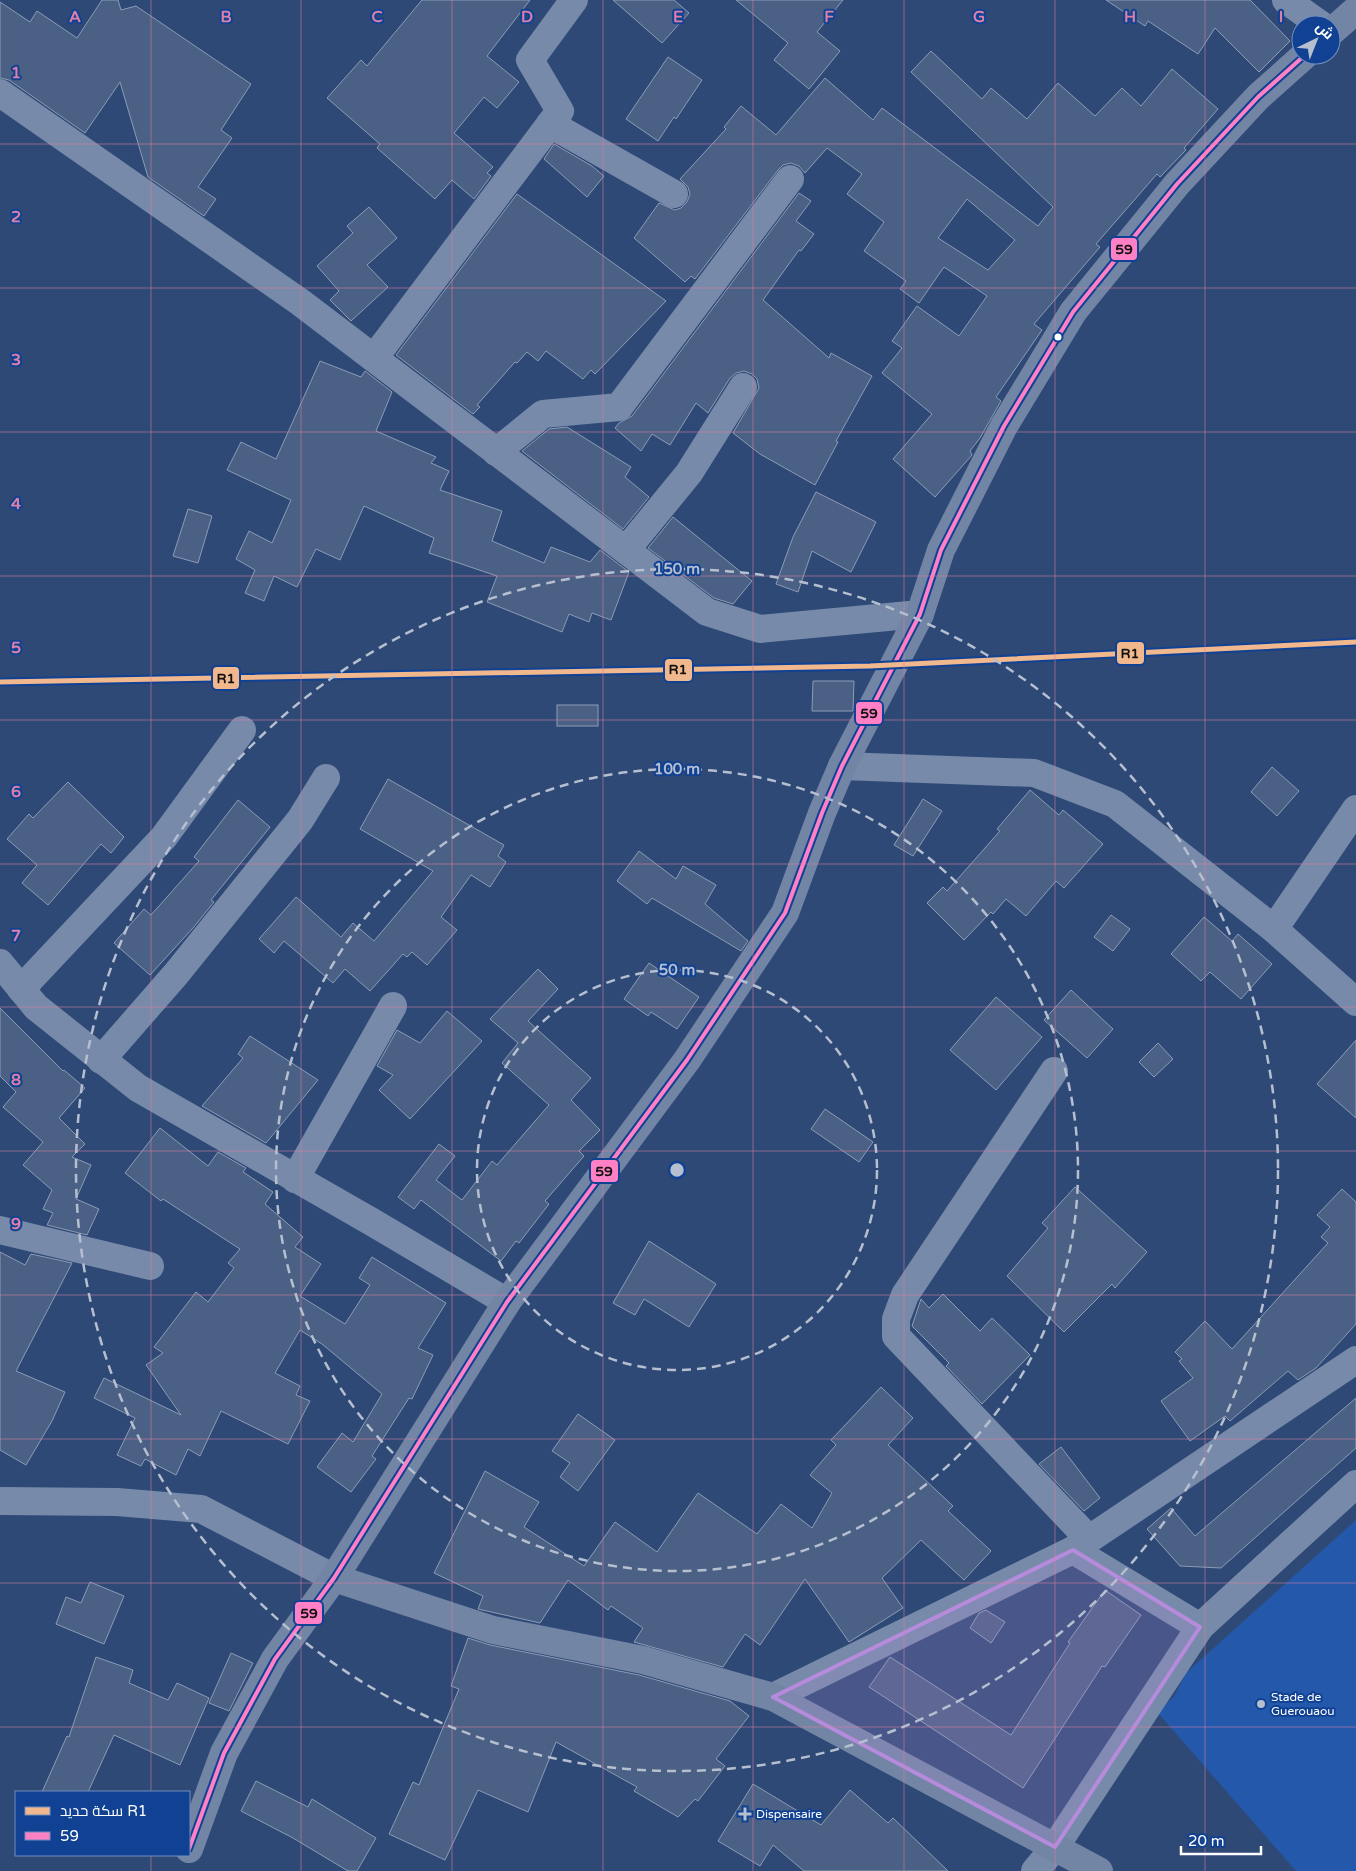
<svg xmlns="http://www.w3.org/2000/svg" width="1356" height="1871" font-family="'Varela Round',Cairo,sans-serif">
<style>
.green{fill:#2458ab}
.building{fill:#4a6084;stroke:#8c9cb6;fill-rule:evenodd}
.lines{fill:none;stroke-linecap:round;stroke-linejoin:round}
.street{stroke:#778aa9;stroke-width:28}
.secondary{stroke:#7285a5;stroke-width:28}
.rail-casing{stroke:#798aa9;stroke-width:5.5}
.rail{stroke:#114193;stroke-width:4;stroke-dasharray:11;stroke-linecap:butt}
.bus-1-casing{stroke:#114193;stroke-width:8}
.bus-1{stroke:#ff80c5;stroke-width:4}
.rail-1-casing{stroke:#114193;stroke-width:9}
.rail-1{stroke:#f1b78d;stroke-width:5}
.marked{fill:#b68bdc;fill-opacity:0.2;stroke:#b68bdc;stroke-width:4;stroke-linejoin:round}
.grid{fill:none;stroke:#dd80a5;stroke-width:1;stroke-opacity:0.55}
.ring{fill:none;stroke:#b6bfcf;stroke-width:2.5;stroke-dasharray:9 6}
.bus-dot{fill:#fff;stroke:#114193;stroke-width:2}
.poi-dot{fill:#b6bfcf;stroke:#114193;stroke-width:2}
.labels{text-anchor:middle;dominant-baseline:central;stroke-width:4;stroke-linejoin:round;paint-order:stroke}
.poi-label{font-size:12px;fill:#fff;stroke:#114193;text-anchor:start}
.grid-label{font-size:16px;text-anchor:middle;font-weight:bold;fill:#dd80a5;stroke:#114193;stroke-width:4;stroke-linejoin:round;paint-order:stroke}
.centre{fill:#b6bfcf;stroke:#114193;stroke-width:2.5}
.ring-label{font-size:15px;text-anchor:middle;font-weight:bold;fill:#b6bfcf;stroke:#114193;stroke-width:4;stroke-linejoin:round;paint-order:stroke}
.line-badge{stroke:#114193;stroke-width:2}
.pale-badge-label{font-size:14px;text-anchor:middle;font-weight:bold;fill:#111}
</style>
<rect width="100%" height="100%" fill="#2e4976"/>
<path class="green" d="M1356 1520V1871H1296L1158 1713 1175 1695 1186 1673Z"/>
<g class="building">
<path d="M102 0H118L121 10 136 6 251 84 221 130 232 138 198 187 216 199 204 216 148 177 120 82 85 133 9 80 0 78V2L30 22 37 11 77 38Z"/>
<path d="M422 0H530L487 56 519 82 497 108 484 97 454 133 493 167 487 173 491 176 474 199 452 180 435 199 377 148 380 144 327 98 361 60 367 66Z"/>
<path d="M613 0H674L689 13 662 43Z"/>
<path d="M736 0H843L817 32 840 51 809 89 774 60 788 43Z"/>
<path d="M1106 0H1250L1290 41 1259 72 1215 28 1198 54 1148 21 1145 26Z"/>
<path d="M931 51 982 99 991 88 1027 119 1058 83 1095 116 1122 88 1141 106 1172 69 1218 109 1184 148 1186 150 1160 177 1157 174 1096 244 1100 247 1034 324 1042 330 996 397 1001 401 980 438 970 451 972 455 935 497 893 459 932 414 882 373 902 348 892 341 917 306 959 336 987 296 944 267 919 303 900 289 906 281 864 251 884 222 847 194 862 174 827 148 805 173 799 166 791 163 783 165 778 170 695 279 691 276 685 282 634 238 659 203 675 210 681 208 687 202 690 194 688 187 680 179 726 129 724 127 741 106 776 135 825 78 873 120 882 108 1038 226 1053 207 911 72ZM967 199 1015 240 988 270 938 238Z"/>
<path d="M668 57 702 80 676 119 674 117 658 141 626 119Z"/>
<path d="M554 144 592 166 604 176 587 197 544 159Z"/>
<path d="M799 193 811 201 796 221 814 234 801 251 799 250 763 300 829 358 831 353 872 376 836 441 838 442 815 485 760 454 733 433 759 388 757 379 752 374 744 371 736 373 730 378 708 413 696 403 670 445 652 434 641 451 615 428 619 423 632 416Z"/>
<path d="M517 194 666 301 595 374 591 370 583 379 546 351 538 361 527 352 517 363 515 362 477 405 480 407 473 414 396 355Z"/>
<path d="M369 207 397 238 367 265 388 287 351 321 330 300 339 291 317 266 353 233 347 226Z"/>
<path d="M320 361 361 377 365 371 392 392 376 431 436 457 431 463 449 471 440 490 502 511 492 541 544 563 551 547 590 562 600 550 629 572 611 620 592 613 589 622 569 614 562 632 487 602 497 576 429 553 434 538 364 506 340 560 316 549 297 587 274 576 264 601 245 593 255 570 236 559 249 531 272 543 291 500 227 470 241 442 276 459Z"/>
<path d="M567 427 631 467 625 477 649 497 623 529 522 451 549 429Z"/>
<path d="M816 492 876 522 851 572 812 551 798 592 776 584 793 537Z"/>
<path d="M188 509 212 516 198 563 173 556Z"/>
<path d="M673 517 752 581 733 604 714 598 648 548Z"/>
<path d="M813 681H854L853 711H812Z"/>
<rect x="557" y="705" width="41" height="21"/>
<path d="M1272 767 1299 791 1277 816 1251 792Z"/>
<path d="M388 779 504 845 498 856 506 862 490 887 471 875 441 917 457 930 427 965 412 952 407 957 403 954 370 991 345 969 333 983 284 941 274 953 259 939 296 897 341 937 353 923 374 941 433 871 360 829Z"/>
<path d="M68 782 124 837 111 853 101 844 48 905 22 883 37 865 7 839 29 814 33 818Z"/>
<path d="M1030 790 1059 815 1063 810 1103 844 1064 888 1056 881 1026 916 1006 899 993 914 991 912 964 940 927 903 943 887 947 891 1000 831 997 829Z"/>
<path d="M923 799 942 811 913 856 894 845Z"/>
<path d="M238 800 270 827 211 900 214 902 193 928 150 975 114 943 144 909 151 915 199 861 194 857Z"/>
<path d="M639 851 676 879 683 866 716 885 705 904 748 941 741 951 652 898 647 904 617 881Z"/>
<path d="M1111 915 1130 929 1113 951 1094 937Z"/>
<path d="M1204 917 1232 941 1238 934 1272 964 1241 999 1210 972 1201 981 1171 954Z"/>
<path d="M649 963 699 997 677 1029 651 1012 648 1016 624 999Z"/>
<path d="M538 969 558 989 528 1021 591 1078 571 1100 600 1130 579 1151 584 1156 545 1201 549 1204 519 1243 516 1241 501 1261 421 1200 414 1209 398 1197 439 1144 455 1156 436 1180 462 1200 492 1161 497 1165 549 1105 502 1063 518 1043 490 1019Z"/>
<path d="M1071 990 1113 1029 1087 1058 1044 1020Z"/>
<path d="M996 997 1042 1037 996 1090 950 1050Z"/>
<path d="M0 1008 63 1071 64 1070 85 1088 59 1118 85 1144 72 1157 91 1165 76 1199 99 1209 87 1235 47 1225 53 1213 43 1209 52 1190 23 1165 43 1142 3 1107 16 1092 0 1076Z"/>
<path d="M447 1011 482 1041 410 1119 379 1090 393 1075 377 1066 397 1030 420 1043Z"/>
<path d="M250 1036 318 1080 266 1143 202 1106 243 1058 238 1054Z"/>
<path d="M1356 1040V1118L1317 1084Z"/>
<path d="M1158 1043 1173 1059 1154 1077 1139 1062Z"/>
<path d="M825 1109 873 1142 859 1162 811 1129Z"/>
<path d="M160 1128 208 1166 218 1152 246 1168 243 1172 273 1192 265 1204 303 1237 295 1247 321 1264 300 1296 345 1324 370 1285 359 1278 372 1257 446 1303 418 1348 433 1355 412 1399 409 1398 372 1456 376 1459 351 1492 317 1467 342 1433 353 1442 382 1394 322 1344 300 1330 275 1373 300 1386 296 1395 310 1401 288 1444 221 1411 200 1456 188 1449 176 1475 145 1459 141 1466 117 1455 135 1418 94 1398 104 1378 181 1415 146 1365 163 1353 154 1347 196 1292 208 1302 234 1268 228 1263 240 1249 163 1199 161 1201 125 1173Z"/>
<path d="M1075 1187 1147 1252 1115 1288 1112 1284 1064 1332 1007 1276 1048 1228 1042 1223Z"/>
<path d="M1342 1189 1356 1202V1324L1316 1368 1298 1380 1288 1371 1230 1421 1225 1416 1190 1441 1161 1401 1193 1378 1179 1361 1182 1359 1175 1352 1205 1321 1232 1349 1328 1243 1321 1237 1330 1227 1317 1215Z"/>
<path d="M649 1241 716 1284 689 1327 644 1299 635 1315 613 1303Z"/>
<path d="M0 1252 25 1265 31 1254 72 1263 16 1371 65 1392 52 1421 26 1465 0 1450Z"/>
<path d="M943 1294 980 1331 992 1318 1030 1355 982 1404 946 1366 949 1363 912 1326 921 1299 929 1308Z"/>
<path d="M881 1387 913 1418 888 1445 953 1506 948 1511 991 1551 964 1580 921 1540 882 1578 903 1608 849 1642 805 1579 760 1645 745 1634 723 1667 634 1642 643 1628 611 1606 608 1610 568 1580 540 1623 478 1609 483 1596 434 1573 485 1471 539 1502 524 1527 584 1566 615 1522 657 1552 698 1493 757 1534 781 1504 812 1528 832 1493 810 1475 836 1445 831 1440Z"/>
<path d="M1356 1398V1448L1221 1568 1180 1566 1147 1529 1171 1508 1195 1536Z"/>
<path d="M578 1414 615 1440 578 1491 560 1477 570 1463 552 1451Z"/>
<path d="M1061 1447 1100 1498 1084 1511 1039 1464Z"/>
<path d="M90 1582 124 1596 104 1644 56 1624 66 1597 81 1603Z"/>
<path d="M1105 1590 1141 1615 1105 1667 1102 1666 1023 1788 869 1687 890 1657 1011 1735 1070 1643 1068 1642Z"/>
<path d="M986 1610 1005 1622 991 1643 970 1628 979 1613Z"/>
<path d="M468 1638 490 1645 639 1675 730 1701 749 1716 716 1759 725 1766 698 1801 695 1799 678 1817 634 1791 637 1787 556 1742 528 1812 478 1790 445 1860 389 1834 413 1782 419 1785 459 1689 451 1686Z"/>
<path d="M231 1653 253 1663 229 1711 209 1703Z"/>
<path d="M96 1657 133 1670 129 1683 168 1700 177 1683 209 1698 180 1765 114 1735 88 1792H42L67 1736 69 1737Z"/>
<path d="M256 1781 308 1807 312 1799 376 1838 357 1871H348L293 1838 241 1811Z"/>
<path d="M753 1784 821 1825 850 1790 888 1823 893 1818 948 1871H804L773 1845 760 1866 718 1841Z"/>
</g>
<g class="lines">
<g class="street">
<path d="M1286 0 1321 25"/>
<path d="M0 93 300 302 707 612 760 629 920 614"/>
<path d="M550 124 674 194"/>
<path d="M374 358 560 111 530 60 574 0"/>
<path d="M496 452 543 414 619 407 790 179"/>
<path d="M626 550 689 473 743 387"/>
<path d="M842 766 1034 773 1115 804 1274 929 1356 1002"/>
<path d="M1274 929 1356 809"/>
<path d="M0 963 36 1007 138 1088 372 1222 507 1302"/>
<path d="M21 989 164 837 242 730"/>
<path d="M101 1060 176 974 300 820 326 778"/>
<path d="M1054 1071 905 1295 896 1319V1336L1089 1539"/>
<path d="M295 1179 393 1006"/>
<path d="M0 1230 150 1266"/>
<path d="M0 1501 117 1502 201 1509 334 1578"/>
<path d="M1073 1550 1200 1627"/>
<path d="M773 1697 1073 1550 1356 1360"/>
<path d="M1035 1871 1055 1847 1200 1627 1356 1484"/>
</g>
<g class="secondary">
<path d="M1331 32 1356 10"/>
<path d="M334 1578 493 1630 643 1660 773 1697 1099 1871"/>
<path d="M189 1849 224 1753 275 1659 334 1578 507 1302 687 1060 785 913 822 813 842 766 920 614 941 550 1004 426 1073 312 1177 184 1258 97 1305 55"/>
</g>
<g class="rail-casing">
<path id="rail" d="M0 682 870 666 1356 642"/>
</g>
<use href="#rail" class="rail"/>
<g class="bus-1-casing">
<path id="bus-1" d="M189 1849 224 1753 275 1659 334 1578 507 1302 687 1060 785 913 822 813 842 766 920 614 941 550 1004 426 1073 312 1177 184 1258 97 1305 55"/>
</g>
<use href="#bus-1" class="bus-1"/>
<g class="rail-1-casing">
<path id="rail-1" d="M0 682 870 666 1356 642"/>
</g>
<use href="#rail-1" class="rail-1"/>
</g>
<path class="marked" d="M1073 1550 1200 1627 1055 1847 773 1697Z"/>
<path class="grid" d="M151 0V1792M301 0V1871M452 0V1871M603 0V1871M753 0V1871M904 0V1871M1055 0V1871M1205 0V1871M0 144H1356M0 288H1356M0 432H1356M0 576H1356M0 720H1356M0 864H1356M0 1007H1356M0 1151H1356M0 1295H1356M0 1439H1356M0 1583H1356M0 1727H1356M151 1855V1871"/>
<g class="ring">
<circle cx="677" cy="1170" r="200"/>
<circle cx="677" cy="1170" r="401"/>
<circle cx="677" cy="1170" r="601"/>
</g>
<circle class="bus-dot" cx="1058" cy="337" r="4.5"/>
<g class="poi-dot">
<circle cx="1261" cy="1704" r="5"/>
<path d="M742.5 1806.5h5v5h5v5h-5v5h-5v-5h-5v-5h5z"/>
</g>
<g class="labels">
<g class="poi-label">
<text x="1271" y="1697">Stade de<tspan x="1271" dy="14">Guerouaou</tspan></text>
<text x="756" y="1814">Dispensaire</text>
</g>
</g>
<g class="grid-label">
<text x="75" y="22">A</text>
<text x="226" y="22">B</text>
<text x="377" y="22">C</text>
<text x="527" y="22">D</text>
<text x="678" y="22">E</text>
<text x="829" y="22">F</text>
<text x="979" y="22">G</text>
<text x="1130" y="22">H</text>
<text x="1281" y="22">I</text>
<text x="16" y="78">1</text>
<text x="16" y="222">2</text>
<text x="16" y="365">3</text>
<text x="16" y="509">4</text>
<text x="16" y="653">5</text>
<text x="16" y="797">6</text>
<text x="16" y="941">7</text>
<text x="16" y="1085">8</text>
<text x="16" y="1229">9</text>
</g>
<circle cx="677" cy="1170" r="8" class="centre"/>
<g class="ring-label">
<text x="677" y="574">150 m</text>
<text x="677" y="774">100 m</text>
<text x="677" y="975">50 m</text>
</g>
<g class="line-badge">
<rect x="1110" y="237" width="28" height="24" rx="5" fill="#ff80c5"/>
<rect x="1116" y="641" width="29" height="24" rx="5" fill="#f1b78d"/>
<rect x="664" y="658" width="29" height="24" rx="5" fill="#f1b78d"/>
<rect x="212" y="666" width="28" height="24" rx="5" fill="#f1b78d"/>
<rect x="855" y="701" width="28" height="24" rx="5" fill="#ff80c5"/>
<rect x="590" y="1159" width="29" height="24" rx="5" fill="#ff80c5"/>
<rect x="294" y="1601" width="29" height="24" rx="5" fill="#ff80c5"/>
</g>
<g class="pale-badge-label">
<text x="1124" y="254">59</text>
<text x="1130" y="658">R1</text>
<text x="678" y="674">R1</text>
<text x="226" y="683">R1</text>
<text x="869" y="718">59</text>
<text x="604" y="1176">59</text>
<text x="309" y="1618">59</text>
</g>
<rect x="15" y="1791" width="175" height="65" fill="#114193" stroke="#708dbe"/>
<rect x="25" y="1807" width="25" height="8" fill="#f1b78d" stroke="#708dbe"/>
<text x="60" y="1816" font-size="15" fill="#ffffff">سكة حديد R1</text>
<rect x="25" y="1832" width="25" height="8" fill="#ff80c5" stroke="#708dbe"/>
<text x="60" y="1841" font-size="15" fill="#ffffff">59</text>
<g transform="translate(1316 40) rotate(43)"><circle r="24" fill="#114193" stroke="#708dbe"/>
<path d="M0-4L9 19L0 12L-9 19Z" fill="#b6bfcf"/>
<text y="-8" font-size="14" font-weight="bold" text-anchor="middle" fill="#ffffff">ش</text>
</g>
<path d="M1181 1846v8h80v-8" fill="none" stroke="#ffffff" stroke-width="2.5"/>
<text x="1188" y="1846" font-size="15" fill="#ffffff" stroke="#114193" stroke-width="4" paint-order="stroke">20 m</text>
</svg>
